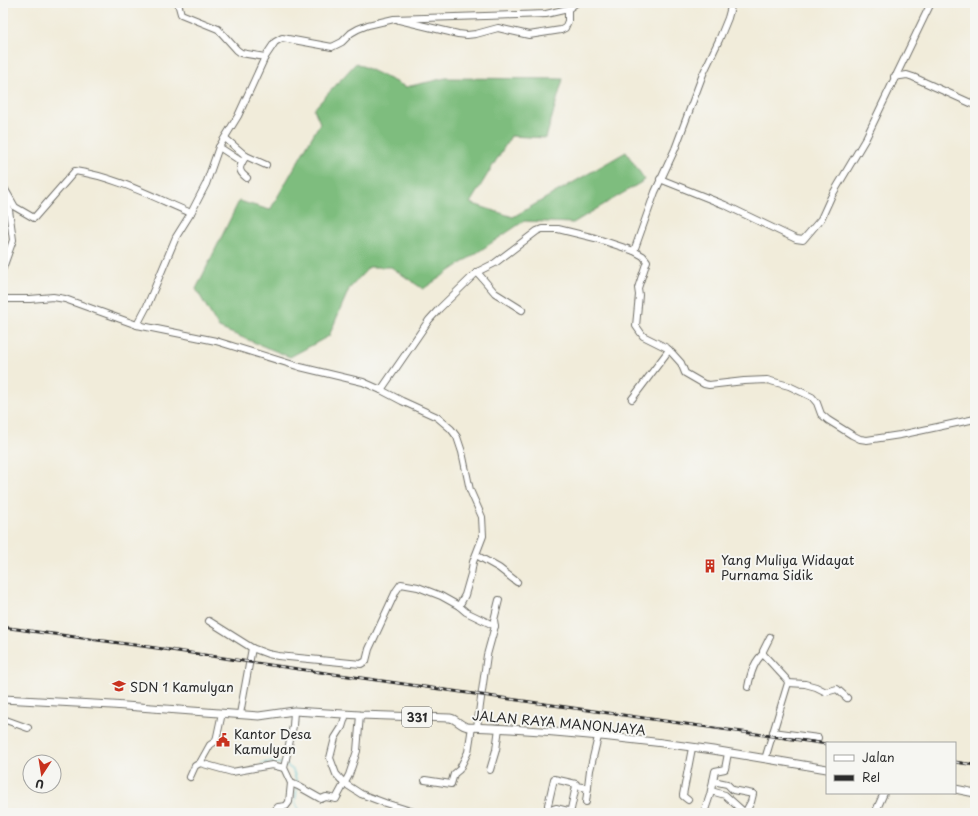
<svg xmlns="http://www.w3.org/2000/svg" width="978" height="816" font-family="'Playpen Sans',sans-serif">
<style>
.forest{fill:#7ebd7e;stroke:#547454}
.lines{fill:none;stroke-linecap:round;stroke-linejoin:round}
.stream{stroke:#53bfcd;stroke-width:1.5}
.minor-casing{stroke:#706f68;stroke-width:8}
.major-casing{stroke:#706f68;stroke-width:9}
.minor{stroke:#fff;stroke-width:6}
.major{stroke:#fff;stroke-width:7}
.rail-casing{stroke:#2b2b2b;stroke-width:3}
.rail{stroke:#f6f6f2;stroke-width:1.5;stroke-dasharray:4.5;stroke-linecap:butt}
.labels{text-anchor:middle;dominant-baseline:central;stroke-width:4;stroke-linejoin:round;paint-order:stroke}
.shield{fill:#f6f6f2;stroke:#686867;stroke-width:1}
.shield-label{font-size:12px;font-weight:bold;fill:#2b2b2b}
.poi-label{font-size:13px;fill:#2b2b2b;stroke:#f6f6f2;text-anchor:start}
.street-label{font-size:13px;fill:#2b2b2b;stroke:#f6f6f2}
</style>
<rect width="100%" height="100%" fill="#f6f6f2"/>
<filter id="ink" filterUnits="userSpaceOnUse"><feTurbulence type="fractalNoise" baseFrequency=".025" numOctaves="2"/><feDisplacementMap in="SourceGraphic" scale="8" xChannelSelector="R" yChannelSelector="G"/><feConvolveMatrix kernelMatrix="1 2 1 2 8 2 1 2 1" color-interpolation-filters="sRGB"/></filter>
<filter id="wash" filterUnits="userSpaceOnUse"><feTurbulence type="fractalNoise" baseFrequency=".012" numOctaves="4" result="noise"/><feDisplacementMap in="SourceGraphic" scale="16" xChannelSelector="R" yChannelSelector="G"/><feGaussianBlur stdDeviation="0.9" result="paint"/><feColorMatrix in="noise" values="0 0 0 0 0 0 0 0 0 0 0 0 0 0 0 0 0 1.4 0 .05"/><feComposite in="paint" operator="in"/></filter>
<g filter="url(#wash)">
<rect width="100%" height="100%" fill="#f1ecda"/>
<path class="forest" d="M356 63 406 87 446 78 563 79 546 138 511 136 470 203 513 217 626 152 645 180 573 223 524 221 423 289 391 267H369L349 289 329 336 290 357 219 328 196 289 239 201 270 210 320 123 314 109Z"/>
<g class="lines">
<g class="stream">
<path d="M262 763 273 762 283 764"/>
<path d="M286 765 293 770 297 783"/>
<path d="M297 787 295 803 301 813"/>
</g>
</g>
</g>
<g filter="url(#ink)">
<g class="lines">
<g class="minor-casing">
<g id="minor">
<path d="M178 3 181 14 218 29 237 50 241 53 265 57"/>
<path d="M399 20 458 34 467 35 476 34 498 28 529 35 561 30 565 28 568 21V9"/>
<path d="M894 77 907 75 913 77 975 105"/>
<path d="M225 138 246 156 266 165"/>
<path d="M219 147 242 162"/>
<path d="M246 156C240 166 236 170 247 178"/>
<path d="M660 179 725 205 796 239 803 240 821 219 831 197 866 138 931 3"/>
<path d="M3 186 15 207 34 218 75 171C116 177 153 197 191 213"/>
<path d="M634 251 655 192 675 149 703 74 719 40 728 18 732 3"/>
<path d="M3 268 13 240 7 195"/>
<path d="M477 272 495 293 522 310"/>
<path d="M3 299H30L53 297 65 299 137 325 216 341 300 367 363 382 381 390 402 401 437 417 451 429 457 437 462 452 470 490 482 517 483 536 473 562 471 574 465 595 459 606"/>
<path d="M137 325 147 306 176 237 191 213 206 184 219 147 238 116 265 57 275 42 282 38 288 39 332 47 342 42 351 33 358 29 368 25 394 19 546 14 568 9 576 3"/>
<path d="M381 390 429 320 439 309 477 272 495 263 537 231 542 229H558L595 238 634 251 643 256 647 261 638 288 639 295 636 326 643 336 667 348 672 353 681 363 685 373 704 384 709 385 744 381 767 380 789 386 812 397 817 403 821 414 828 420 852 435 860 439 867 440 900 435 975 419"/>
<path d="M632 399 669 350"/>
<path d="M476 555 499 568 517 582"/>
<path d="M209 621 252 648"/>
<path d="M495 626 494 620 499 600"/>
<path d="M788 683 805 684 816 687 826 692 837 689 847 698"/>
<path d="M748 687C750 676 754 661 763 654"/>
<path d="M240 714 252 648 268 654 278 656 361 664 366 661 369 649 396 591 401 584 418 587 441 596 459 606 466 612 495 626 487 655 477 727"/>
<path d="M346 714 342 727 335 738 330 758 336 774 344 783 361 794 385 803 417 813"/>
<path d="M3 719 28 728"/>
<path d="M773 732 818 738"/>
<path d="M765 759 788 683 787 680 763 654V651L770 637"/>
<path d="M200 763 232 772 272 765 284 768"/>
<path d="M490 770 496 750 499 728"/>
<path d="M190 777 195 766 200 763 210 745 216 741 222 713"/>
<path d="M425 780 451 784 454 774 459 770 468 752 472 727"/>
<path d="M713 781 727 784 733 790 753 794 751 802 745 813"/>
<path d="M291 783 298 786 321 799 326 797 336 799 349 775 357 751 360 715"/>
<path d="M711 791 725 795 745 813"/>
<path d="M688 800 683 796V795L692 748"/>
<path d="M586 802 590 770 598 737"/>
<path d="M548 805 554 779 576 784V786L588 788"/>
<path d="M571 809 576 786"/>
<path d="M273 813 278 807 286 806 289 802 291 783 284 768 293 726 294 711"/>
<path d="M552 813 553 809 556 808 568 811 570 813"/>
<path d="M704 813 710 795 715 771 725 769 728 753"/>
<path d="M875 813 884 793"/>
</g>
</g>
<g class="major-casing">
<g id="major">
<path d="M3 699 112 705 259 716 294 711 360 715 450 718C457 719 460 726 468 727 550 730 632 738 713 750 751 756 789 763 827 769"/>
<path d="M955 789 975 793"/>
</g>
</g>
<use href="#minor" class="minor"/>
<use href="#major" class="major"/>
<g class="rail-casing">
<g id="rail">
<path d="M3 627C85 639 167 648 249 662L827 744"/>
<path d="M955 762 975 765"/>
</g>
</g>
<use href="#rail" class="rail"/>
</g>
</g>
<defs>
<g id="building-bare" transform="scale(1.08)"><path d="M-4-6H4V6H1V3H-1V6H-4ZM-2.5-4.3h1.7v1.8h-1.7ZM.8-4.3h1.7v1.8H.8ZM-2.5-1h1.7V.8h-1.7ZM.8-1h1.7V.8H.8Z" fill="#c8321e" stroke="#f6f6f2" stroke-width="2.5" paint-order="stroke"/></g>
<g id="school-bare" transform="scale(1.08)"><path d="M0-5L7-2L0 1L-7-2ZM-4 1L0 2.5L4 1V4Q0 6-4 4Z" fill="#c8321e" stroke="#f6f6f2" stroke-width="2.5" paint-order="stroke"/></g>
<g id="civic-bare" transform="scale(1.08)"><path d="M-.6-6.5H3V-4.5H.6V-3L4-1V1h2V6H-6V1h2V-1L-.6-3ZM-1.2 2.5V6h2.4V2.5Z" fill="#c8321e" stroke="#f6f6f2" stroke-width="2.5" paint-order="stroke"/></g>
</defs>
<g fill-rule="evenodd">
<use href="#building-bare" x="710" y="566"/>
<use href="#school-bare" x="119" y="686"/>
<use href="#civic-bare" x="223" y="740"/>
</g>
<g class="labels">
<rect class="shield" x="402" y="707" width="30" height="20" rx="3"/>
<g class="shield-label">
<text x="417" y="717">331</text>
</g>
<g class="poi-label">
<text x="721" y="559">Yang Muliya Widayat<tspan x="721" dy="15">Purnama Sidik</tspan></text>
<text x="130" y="686">SDN 1 Kamulyan</text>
<text x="234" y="733">Kantor Desa<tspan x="234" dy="15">Kamulyan</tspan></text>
</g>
<g class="street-label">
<text transform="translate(559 722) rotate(5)">JALAN RAYA MANONJAYA</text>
</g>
</g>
<rect width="978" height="816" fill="none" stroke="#f6f6f2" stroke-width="16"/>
<rect x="826" y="742" width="130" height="52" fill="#f6f6f2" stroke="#a5a5a2"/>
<rect x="834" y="755" width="20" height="6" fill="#ffffff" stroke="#a5a5a2"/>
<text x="862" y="762" font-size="12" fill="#2b2b2b">Jalan</text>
<rect x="834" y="775" width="20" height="6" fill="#2b2b2b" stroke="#a5a5a2"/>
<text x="862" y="782" font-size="12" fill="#2b2b2b">Rel</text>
<g transform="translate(42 774) rotate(192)"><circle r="19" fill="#f6f6f2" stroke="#a5a5a2"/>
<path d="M0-3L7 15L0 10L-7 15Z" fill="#c8321e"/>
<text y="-6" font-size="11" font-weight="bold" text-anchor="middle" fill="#2b2b2b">U</text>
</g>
</svg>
